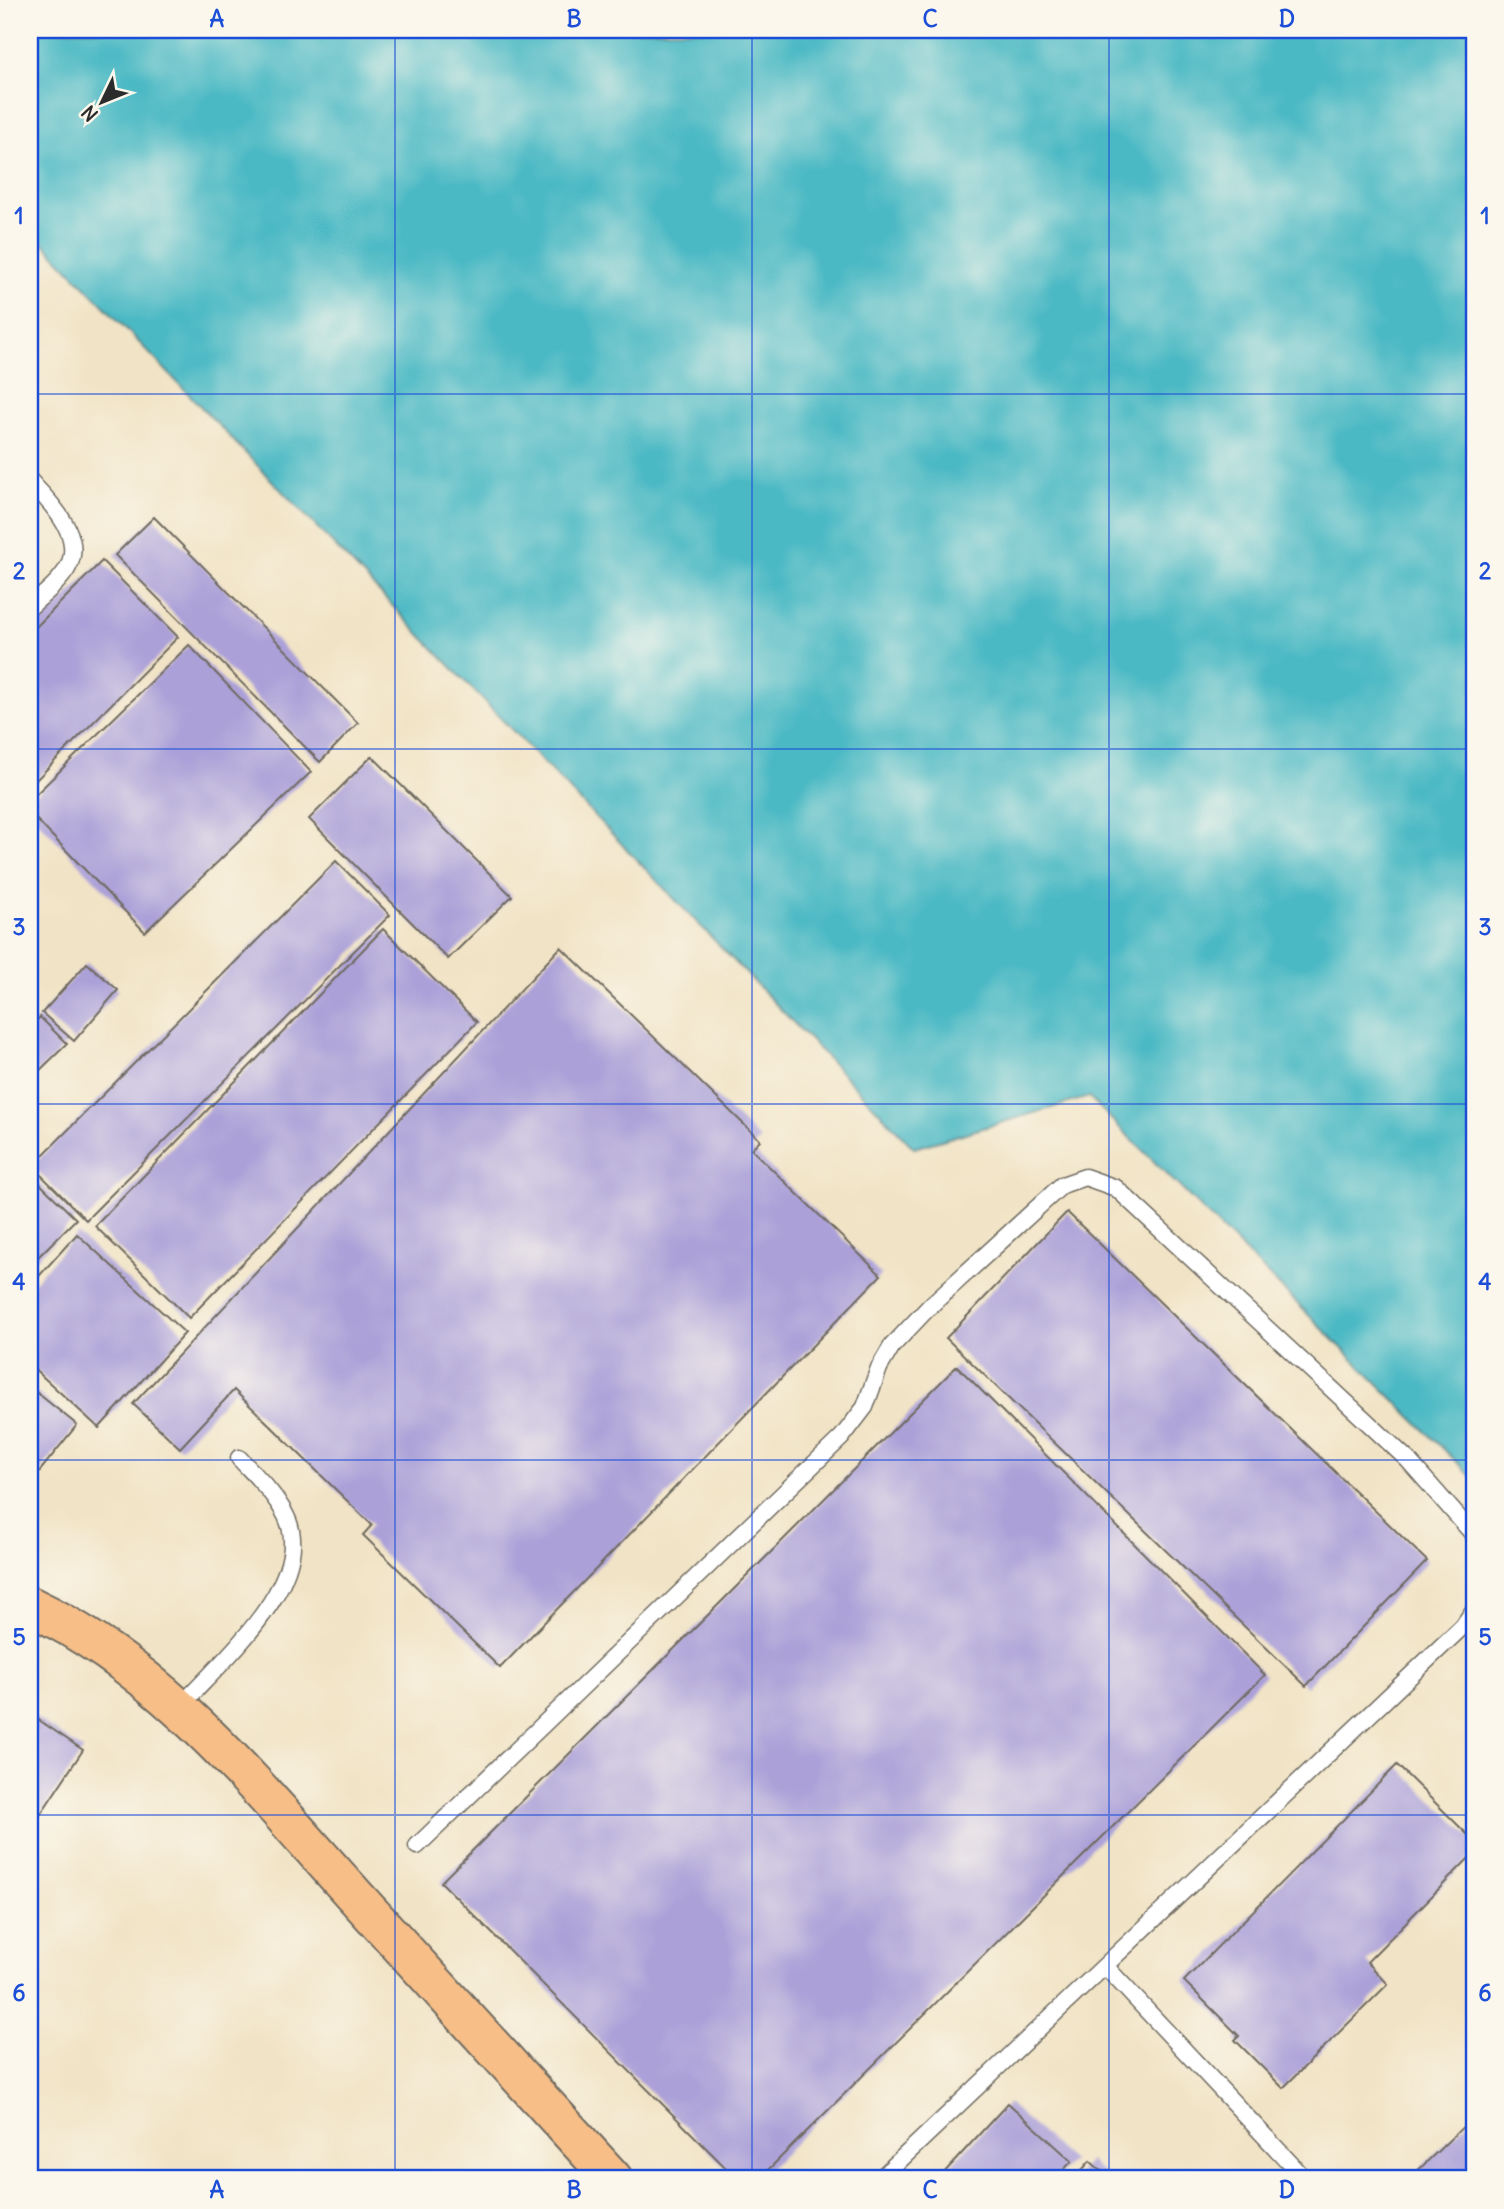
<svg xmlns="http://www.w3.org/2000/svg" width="1504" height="2209" font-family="Delius,sans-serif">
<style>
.water{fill:#4bb9c4;stroke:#3b7278;stroke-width:2}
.building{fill:#aba0d8}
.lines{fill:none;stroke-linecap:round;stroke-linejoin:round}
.service-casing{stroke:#706b61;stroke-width:19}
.trunk-casing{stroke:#706b61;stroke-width:42}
.service{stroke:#fff;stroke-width:16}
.trunk{stroke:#f7be87;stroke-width:38}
.grid{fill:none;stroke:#1d4ed8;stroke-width:2;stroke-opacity:0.55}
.neatline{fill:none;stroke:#1d4ed8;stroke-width:2.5}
.grid-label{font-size:23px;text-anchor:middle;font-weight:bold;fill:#1d4ed8}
</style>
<rect width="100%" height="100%" fill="#fbf7ec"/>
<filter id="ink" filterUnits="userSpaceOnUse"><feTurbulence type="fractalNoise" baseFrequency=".0143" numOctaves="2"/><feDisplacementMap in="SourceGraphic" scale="14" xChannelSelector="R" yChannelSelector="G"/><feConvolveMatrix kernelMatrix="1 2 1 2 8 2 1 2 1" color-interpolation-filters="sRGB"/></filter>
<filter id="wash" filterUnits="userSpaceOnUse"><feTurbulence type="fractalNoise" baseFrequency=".00686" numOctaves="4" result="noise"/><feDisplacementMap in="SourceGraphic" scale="28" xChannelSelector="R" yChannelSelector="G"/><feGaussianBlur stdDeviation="1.57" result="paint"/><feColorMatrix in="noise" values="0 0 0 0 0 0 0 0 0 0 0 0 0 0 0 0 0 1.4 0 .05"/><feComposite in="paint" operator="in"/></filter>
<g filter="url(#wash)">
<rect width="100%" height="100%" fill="#f1e3c5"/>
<path class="water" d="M30 30H1474V1479L1089 1097 914 1148 30 229Z"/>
<g id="blocks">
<g class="building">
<path d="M154 517 358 723 320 762 115 555Z"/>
<path d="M102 561 178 637 30 786V633Z"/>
<path d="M189 645 311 772 145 932 30 813V800Z"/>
<path d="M372 756 512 896 448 959 309 819Z"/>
<path d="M336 861 390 915 86 1220 32 1166Z"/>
<path d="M383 929 477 1022 189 1318 95 1226Z"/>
<path d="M561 947 760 1140 751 1149 881 1275 500 1668 363 1535 372 1525 234 1390 180 1448 133 1404Z"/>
<path d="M87 963 118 990 74 1041 42 1013Z"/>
<path d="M40 1017 67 1044 37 1073 30 1066V1027Z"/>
<path d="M30 1174 76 1219 36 1259 30 1253Z"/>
<path d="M1067 1212 1427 1561 1306 1686 946 1338Z"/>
<path d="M77 1234 185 1333 99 1428 30 1365V1286Z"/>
<path d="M957 1366 1265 1675 759 2179H737L441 1882Z"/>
<path d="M30 1387 77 1425 35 1477 30 1472Z"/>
<path d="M30 1714 83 1750 30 1830Z"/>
<path d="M1397 1765 1474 1841V1853L1367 1962 1388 1984 1283 2088 1235 2040 1239 2036 1184 1981Z"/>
<path d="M1008 2103 1072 2161 1055 2179H947L942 2175Z"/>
<path d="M1474 2116V2179H1409Z"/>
<path d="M1090 2161 1110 2179H1074Z"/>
</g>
</g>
</g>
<g filter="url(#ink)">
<use href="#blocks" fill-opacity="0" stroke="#706b61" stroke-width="2"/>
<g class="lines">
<g class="service-casing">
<g id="service">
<path d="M30 481C53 506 91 542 62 576 53 588 40 597 30 607"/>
<path d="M179 1708C217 1665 318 1580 286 1516 275 1494 256 1476 239 1458"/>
<path d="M417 1846 842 1437 865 1407 879 1368 892 1346 930 1306 1062 1185 1085 1177 1116 1188 1408 1460 1474 1535"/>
<path d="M1106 1967 1305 2179"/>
<path d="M880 2179 1463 1626 1474 1610"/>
</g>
</g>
<g class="trunk-casing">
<path id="trunk" d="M30 1606C164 1669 258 1789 356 1897 441 1991 527 2085 613 2179"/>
</g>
<use href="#service" class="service"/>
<use href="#trunk" class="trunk"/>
</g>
</g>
<path class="grid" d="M395 30V2179M752 30V2179M1109 30V2179M30 394H1474M30 749H1474M30 1104H1474M30 1460H1474M30 1815H1474"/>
<rect width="1504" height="2209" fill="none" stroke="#fbf7ec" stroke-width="77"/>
<g transform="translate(102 102) rotate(227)" stroke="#fbf7ec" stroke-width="5" paint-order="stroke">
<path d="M0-5L12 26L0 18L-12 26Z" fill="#2b2b2b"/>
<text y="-10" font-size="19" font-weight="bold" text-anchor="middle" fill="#2b2b2b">N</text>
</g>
<rect x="38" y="38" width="1428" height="2132" class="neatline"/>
<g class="grid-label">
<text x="217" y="27">A</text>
<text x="574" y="27">B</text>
<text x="930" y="27">C</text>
<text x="1287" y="27">D</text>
<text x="19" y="224">1</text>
<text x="1485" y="224">1</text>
<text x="19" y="579">2</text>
<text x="1485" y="579">2</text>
<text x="19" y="935">3</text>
<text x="1485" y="935">3</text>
<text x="19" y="1290">4</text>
<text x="1485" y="1290">4</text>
<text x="19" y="1645">5</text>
<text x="1485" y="1645">5</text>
<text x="19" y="2001">6</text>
<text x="1485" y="2001">6</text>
<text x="217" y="2198">A</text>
<text x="574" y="2198">B</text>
<text x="930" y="2198">C</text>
<text x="1287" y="2198">D</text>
</g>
</svg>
